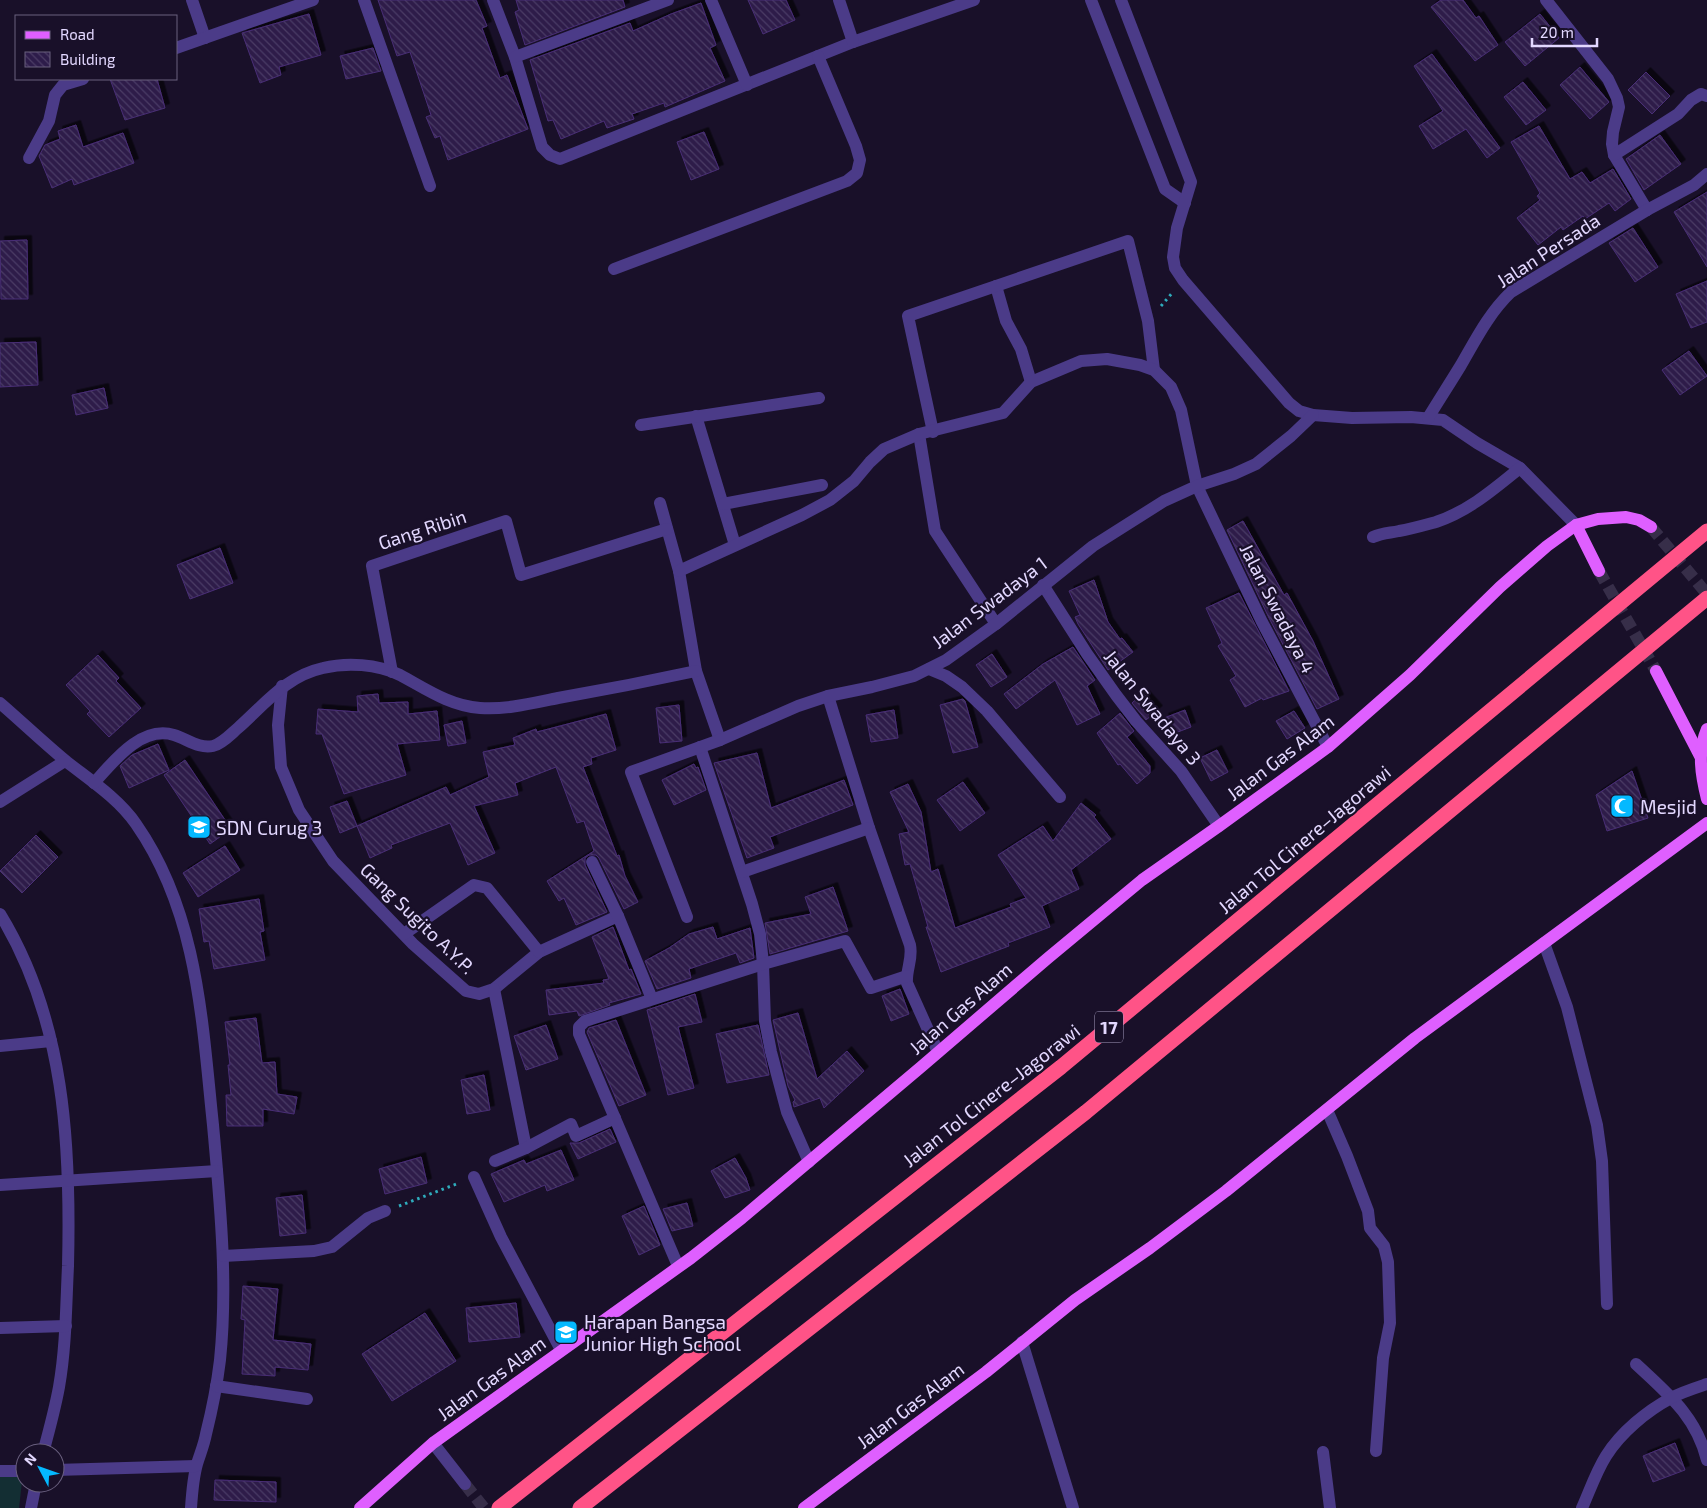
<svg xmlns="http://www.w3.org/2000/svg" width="1707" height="1508" font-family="'Exo 2',sans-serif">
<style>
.green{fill:#132e33}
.building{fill:url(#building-back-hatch);stroke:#492e76;filter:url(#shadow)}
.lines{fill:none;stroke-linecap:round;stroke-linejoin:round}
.minor-tunnel{stroke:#372e49;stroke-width:12;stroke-dasharray:12 6;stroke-linecap:butt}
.major-tunnel{stroke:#372e49;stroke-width:12;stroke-dasharray:12 6;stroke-linecap:butt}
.path{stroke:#2facbc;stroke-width:3;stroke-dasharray:2.5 4;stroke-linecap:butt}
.minor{stroke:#4b3b88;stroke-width:12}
.major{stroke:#df5fff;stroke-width:12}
.highway{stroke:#ff5387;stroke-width:15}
.labels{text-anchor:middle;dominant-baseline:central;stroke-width:4.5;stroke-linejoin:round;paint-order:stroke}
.shield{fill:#191029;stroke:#a69cbf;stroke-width:1}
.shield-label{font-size:18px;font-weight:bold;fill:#e3d8ff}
.street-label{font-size:19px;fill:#e3d8ff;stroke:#191029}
.poi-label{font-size:19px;fill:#e3d8ff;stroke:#191029;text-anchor:start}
</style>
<defs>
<pattern id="building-back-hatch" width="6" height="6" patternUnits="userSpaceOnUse" patternTransform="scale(1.25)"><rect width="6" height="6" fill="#2d1c4a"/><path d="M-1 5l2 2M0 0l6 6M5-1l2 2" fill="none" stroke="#4b3c65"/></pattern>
<filter id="shadow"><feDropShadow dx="4.5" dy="-4.5" stdDeviation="0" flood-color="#0009"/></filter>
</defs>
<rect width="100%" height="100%" fill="#191029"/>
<path class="green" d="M0 1472 23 1473 19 1508H0Z"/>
<g class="building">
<path d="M378 0H476L487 26 482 28 500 78 507 75 528 129 448 160 440 136 435 138 426 117 431 115 410 52 397 56Z"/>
<path d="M516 0H623L625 7 525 45 515 12 519 10Z"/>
<path d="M748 0H786L795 20 763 34Z"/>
<path d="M1441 0H1463L1476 18 1479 16 1498 45 1475 61 1431 7Z"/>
<path d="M701 3 716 45 710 48 725 81 665 107 664 103 632 114 634 119 607 128 604 121 561 139 553 120 548 121 530 60 630 23 633 31 671 14Z"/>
<path d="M309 14 321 55 279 67 281 75 260 83 242 33Z"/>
<path d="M1540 14 1559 38 1525 66 1505 42Z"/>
<path d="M373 48 381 71 346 79 340 56Z"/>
<path d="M1432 54 1500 148 1487 158 1466 129 1433 149 1419 126 1443 111 1414 66Z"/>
<path d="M1580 67 1609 102 1590 119 1560 85Z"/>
<path d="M1646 72 1670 96 1652 114 1628 90Z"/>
<path d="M110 79H157L165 108 125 120Z"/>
<path d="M1523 82 1546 110 1526 125 1504 97Z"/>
<path d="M76 125 83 147 123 133 134 163 74 185 72 179 52 188 39 156 45 145 60 139 58 131Z"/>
<path d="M1539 126 1570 179 1582 172 1590 183 1613 169 1631 199 1615 211 1609 203 1585 219 1583 216 1563 230 1561 227 1538 245 1517 218 1540 200 1537 196 1540 193 1511 142Z"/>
<path d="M704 132 719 169 691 180 677 142Z"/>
<path d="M1660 135 1681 164 1644 190 1626 159Z"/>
<path d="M1707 192V267L1674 212Z"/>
<path d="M1633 228 1658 267 1635 282 1609 243Z"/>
<path d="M27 240 28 299H1L0 241Z"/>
<path d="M1707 281V322L1691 328 1676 294Z"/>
<path d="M36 342 38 385 0 387V343Z"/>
<path d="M1689 351 1707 376 1680 395 1662 370Z"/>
<path d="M104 388 108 408 76 415 72 395Z"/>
<path d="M1243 521 1284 595 1287 593 1313 641 1339 699 1317 709 1269 618 1227 530Z"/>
<path d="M220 548 233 583 190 599 177 565Z"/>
<path d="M1094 580 1108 622 1120 639 1122 638 1133 652 1108 670 1078 624 1075 617 1080 615 1069 591Z"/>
<path d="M1239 593 1289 691 1263 700 1262 698 1245 707 1230 680 1236 676 1218 646 1222 643 1206 608Z"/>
<path d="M1073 647 1095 680 1087 686 1100 714 1077 725 1055 680 1016 709 1004 694 1043 664Z"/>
<path d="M992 654 1007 677 991 687 976 665Z"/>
<path d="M98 655 119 678 116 681 141 708 109 737 87 714 90 711 66 685Z"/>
<path d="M1143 693 1158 710 1146 720 1132 703Z"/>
<path d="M378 694 379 703 408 702V714L437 711 440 740 397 744 406 775 344 794 322 734H316L318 709 358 712 357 696Z"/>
<path d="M963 699 965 701 978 747 953 753 940 705Z"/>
<path d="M679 705 682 741 660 743 656 708Z"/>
<path d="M894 710 898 738 871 742 866 715Z"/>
<path d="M1185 710 1191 727 1170 735 1164 718Z"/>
<path d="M1294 711 1305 728 1287 739 1276 721Z"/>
<path d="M1120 713 1134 731 1127 737 1150 766V773L1137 784 1120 764 1118 765 1097 733Z"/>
<path d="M606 714 616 750 591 758 592 764 583 767 617 856 619 855 625 876 638 902 624 909 599 858 596 855H589L585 858V865L607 912 576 925 564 898 559 901 547 881 594 851 584 821 577 823 556 767 515 783 518 795 474 806 495 853 468 865 450 823 391 845 392 848 370 858 357 826 446 787 450 795 489 777 483 752 515 745 513 738 536 729 537 732Z"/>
<path d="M462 721 466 743 448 746 444 725Z"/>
<path d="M158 744 169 770 129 788 120 766 132 755Z"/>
<path d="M1217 750 1228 772 1211 781 1200 758Z"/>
<path d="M757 753 771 808 844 780 853 805 770 837 774 848 747 858 714 763Z"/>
<path d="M185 760 231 829 210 844 164 775Z"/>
<path d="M694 764 696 768 698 767 706 790 674 805 662 780Z"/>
<path d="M1632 771 1648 818 1607 831 1596 795Z"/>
<path d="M963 782 985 813 960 831 937 800Z"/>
<path d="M908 784 921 812 931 872 938 869 955 928 1011 907 1010 904 1026 898 998 855 1043 826 1053 841 1081 803 1096 815 1094 817 1111 839 1071 870 1079 889 1042 906 1050 927 1008 943 1009 946 941 972 926 927H928L910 864 905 865 899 834 909 832 890 792Z"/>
<path d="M347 801 357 826 340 833 330 807Z"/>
<path d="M36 835 58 857 22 893 0 871Z"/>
<path d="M225 846 240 870 198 897 183 873Z"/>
<path d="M833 887 848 931 770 954 765 923 811 914 805 897Z"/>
<path d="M259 899 264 931 260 932 265 960 214 969 209 941 204 942 199 909Z"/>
<path d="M613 927 629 970 631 969 641 994 609 1003 610 1005 579 1016 577 1011 549 1015 546 990 604 983 603 980 609 979 592 937Z"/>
<path d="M713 927 717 939 750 928 754 958 740 963 736 953 689 969 691 978 657 989 645 961 669 948 689 934Z"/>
<path d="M900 989 909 1014 891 1021 882 996Z"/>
<path d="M695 994 702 1022 678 1027 694 1088 668 1095 647 1010Z"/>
<path d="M798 1013 817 1079 847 1051 864 1071 824 1108 820 1098 794 1107 793 1102 795 1100 788 1086 773 1020Z"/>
<path d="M256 1018 262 1063 275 1062 277 1094 297 1097 294 1114 263 1109V1126H227L226 1095H231L228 1065H230L225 1022Z"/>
<path d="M616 1020 646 1095 619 1106 587 1032 589 1028Z"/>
<path d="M546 1025 558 1059 526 1070 514 1036Z"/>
<path d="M758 1025 769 1075 727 1083 716 1034Z"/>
<path d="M484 1075 490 1110 467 1114 461 1080Z"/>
<path d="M610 1129 616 1142 578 1159 570 1143H579Z"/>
<path d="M561 1150 574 1180 547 1191 545 1185 504 1202 491 1174 524 1160 526 1164Z"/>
<path d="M421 1157 427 1183 385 1194 379 1169Z"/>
<path d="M735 1158 746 1178 750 1190 725 1198 711 1171Z"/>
<path d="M302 1195 306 1233 280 1236 276 1198Z"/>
<path d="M687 1203 693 1226 672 1231 663 1209Z"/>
<path d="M644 1206 660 1245 639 1255 622 1216Z"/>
<path d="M243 1286 278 1289 273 1340 311 1344 308 1370 275 1367V1376L242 1374 245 1320 241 1319Z"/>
<path d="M516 1303 520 1337 469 1342 466 1308Z"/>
<path d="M425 1313 456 1361 392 1401 362 1354Z"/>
<path d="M1675 1443 1685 1470 1653 1482 1643 1456Z"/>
<path d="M215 1480 276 1482V1502L214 1500Z"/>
</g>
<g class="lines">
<path class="minor-tunnel" d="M465 1484 484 1508"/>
<g class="major-tunnel">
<path d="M1651 527 1707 594"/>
<path d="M1599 571 1656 671"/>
</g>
<g class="path">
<path d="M1161 306 1173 292"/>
<path d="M399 1206 459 1183"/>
</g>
<g class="minor">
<path d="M192 0 205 38"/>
<path d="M364 0 430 186"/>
<path d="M493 0 515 57 542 147 550 155 560 159 853 42 974 0"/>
<path d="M711 0 747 85"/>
<path d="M839 0 853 42"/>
<path d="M1091 0 1165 189 1185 203"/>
<path d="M1121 0 1191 182 1177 228 1173 257 1175 268 1183 280 1289 403 1299 411 1313 415 1352 418 1411 417 1443 420 1477 443 1520 468 1576 525"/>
<path d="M1546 0 1608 79 1617 98 1619 107 1613 132 1612 144 1614 155 1647 210"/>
<path d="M176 48 313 0"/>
<path d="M515 57 668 0"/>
<path d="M1614 155 1678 114 1691 100 1701 94 1707 96"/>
<path d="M29 158 49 121 55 95 63 85 83 79"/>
<path d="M614 269 847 181 857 173 860 160 856 146 818 56"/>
<path d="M996 286 1006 321 1021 349 1031 382"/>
<path d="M696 416 735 545"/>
<path d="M1428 418C1439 400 1450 383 1461 365 1476 339 1489 313 1511 292L1647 210 1694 185 1707 174"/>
<path d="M641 425 819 398"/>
<path d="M933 432 908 316 1128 241 1148 321 1154 370"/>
<path d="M919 434 935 531 996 624"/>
<path d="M660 503 679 571 696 671 720 740"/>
<path d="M723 504 822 485"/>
<path d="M1373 537C1382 533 1390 533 1399 531 1411 529 1425 525 1436 522 1469 511 1494 489 1520 468"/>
<path d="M679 571 802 515 830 500 854 481 870 462 884 449 919 434 1003 413 1031 382 1081 361 1107 359 1140 365 1154 370 1171 387 1181 410 1197 486 1262 622 1328 747"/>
<path d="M1043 585 1087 654 1116 695 1136 721 1181 771 1219 826"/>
<path d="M929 669 946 676 962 687 987 711 1060 797"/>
<path d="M392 672 372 566 506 521 521 575 667 529"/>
<path d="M282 686 278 725 281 767 299 810 333 861 413 944 466 991 479 994 494 989 539 952 618 916 652 999"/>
<path d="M828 696 869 828 910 945C913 959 906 969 907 983L938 1052"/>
<path d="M0 703C22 722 44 743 67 762 90 780 119 799 136 824 198 913 202 1021 213 1125 220 1203 228 1282 220 1360 217 1385 212 1410 206 1434 204 1445 200 1454 197 1464 193 1478 192 1493 191 1508"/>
<path d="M700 747 752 904 760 934 763 964 765 1021 771 1052 787 1112 809 1162"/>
<path d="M94 783C113 762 141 725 174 735 187 739 199 749 213 746 222 744 231 734 238 728 264 705 286 676 323 668 347 662 377 664 400 675 426 689 450 706 480 708 506 710 533 703 558 698 604 690 650 681 696 671"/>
<path d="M0 802 65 761"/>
<path d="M592 862 618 916"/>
<path d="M742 872 869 828"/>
<path d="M0 914C65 1020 71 1145 68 1266 66 1306 66 1347 59 1387 55 1409 49 1431 43 1453"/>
<path d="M687 917 631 772 720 740 798 706 828 696 872 687 914 676 946 660 996 624 1093 546 1164 501 1197 486 1234 474 1256 464 1291 436 1313 415"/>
<path d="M404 934 474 885 487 888 539 952"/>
<path d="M1544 943 1567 1007 1597 1125 1602 1161 1607 1304"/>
<path d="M494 989 526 1148"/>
<path d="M0 1046 51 1041"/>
<path d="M1327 1110 1347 1156 1368 1211 1370 1228 1384 1246 1388 1262 1390 1323 1383 1358 1376 1451"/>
<path d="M495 1161 526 1148 571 1124 576 1136 615 1118"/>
<path d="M474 1177 501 1237 561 1350"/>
<path d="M0 1185 217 1171"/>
<path d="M223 1256 314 1251 332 1247 368 1218 385 1211"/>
<path d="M678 1266 579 1034V1027L585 1021 763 964 845 941 871 988 907 976"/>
<path d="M0 1328 66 1326"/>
<path d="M1022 1342 1073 1508"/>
<path d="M1636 1364C1668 1394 1696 1416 1707 1460"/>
<path d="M216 1386 307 1399"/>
<path d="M433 1443 465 1484"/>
<path d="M1323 1452 1330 1508"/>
<path d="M55 1470 196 1466"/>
<path d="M0 1471H25"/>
<path d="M31 1508 36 1483"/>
<path d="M1582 1508C1590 1490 1596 1472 1606 1456 1621 1432 1647 1411 1671 1398 1682 1392 1695 1388 1707 1384"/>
</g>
<g class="major">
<path d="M1576 525 1599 571"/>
<path d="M1656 671 1700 756"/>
<path d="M1707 729C1697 752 1701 775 1707 799"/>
<path d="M360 1508 433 1443 691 1258 742 1218 921 1067 1048 958 1142 880 1219 826 1328 747 1410 675 1500 587 1547 546 1576 525 1598 519 1626 517 1639 520 1651 527"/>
<path d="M804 1508 986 1372 1075 1300 1150 1248 1226 1191 1415 1038 1707 823"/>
</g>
<g class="highway">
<path d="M499 1508 1061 1067 1707 531"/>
<path d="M580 1508 1086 1112 1707 598"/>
</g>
</g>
<defs>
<g id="mosque-square" transform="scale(1.25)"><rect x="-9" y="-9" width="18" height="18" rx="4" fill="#04b9ff" stroke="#191029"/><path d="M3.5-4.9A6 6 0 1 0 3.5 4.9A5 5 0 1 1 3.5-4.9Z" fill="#fff"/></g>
<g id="school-square" transform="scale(1.25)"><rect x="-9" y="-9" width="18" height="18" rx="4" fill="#04b9ff" stroke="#191029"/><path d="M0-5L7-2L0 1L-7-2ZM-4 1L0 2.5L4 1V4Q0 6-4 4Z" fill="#fff"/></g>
</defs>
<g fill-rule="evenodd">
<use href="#mosque-square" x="1622" y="806"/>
<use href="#school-square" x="199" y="827"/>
<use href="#school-square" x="566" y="1332"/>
</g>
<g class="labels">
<rect class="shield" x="1095" y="1011.5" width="28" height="31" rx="4"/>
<g class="shield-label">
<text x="1109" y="1027">17</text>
</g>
<g class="street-label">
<text transform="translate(1548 250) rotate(-33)">Jalan Persada</text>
<text transform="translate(422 529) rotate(-18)">Gang Ribin</text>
<text transform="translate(989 602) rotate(-37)">Jalan Swadaya 1</text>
<text transform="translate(1278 608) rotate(63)">Jalan Swadaya 4</text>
<text transform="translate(1153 707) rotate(51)">Jalan Swadaya 3</text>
<text transform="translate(1280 757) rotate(-37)">Jalan Gas Alam</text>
<text transform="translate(1304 839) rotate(-40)">Jalan Tol Cinere–Jagorawi</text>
<text transform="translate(418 918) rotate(44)">Gang Sugito A.Y.P.</text>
<text transform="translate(960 1008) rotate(-41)">Jalan Gas Alam</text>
<text transform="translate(991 1095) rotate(-38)">Jalan Tol Cinere–Jagorawi</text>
<text transform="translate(491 1378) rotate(-36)">Jalan Gas Alam</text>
<text transform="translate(910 1405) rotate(-37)">Jalan Gas Alam</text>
</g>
<g class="poi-label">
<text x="1640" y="806">Mesjid</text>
<text x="216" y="827">SDN Curug 3</text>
<text x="584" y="1321">Harapan Bangsa<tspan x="584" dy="22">Junior High School</tspan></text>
</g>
</g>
<rect x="15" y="15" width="162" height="65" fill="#191029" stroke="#6a607f"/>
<rect x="25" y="31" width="25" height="8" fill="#df5fff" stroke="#6a607f"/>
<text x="60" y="40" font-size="15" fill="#e3d8ff">Road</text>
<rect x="25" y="52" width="25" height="15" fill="url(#building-back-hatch)" stroke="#6a607f"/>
<text x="60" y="65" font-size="15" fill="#e3d8ff">Building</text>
<g transform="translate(40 1468) rotate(311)"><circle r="24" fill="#191029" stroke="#6a607f"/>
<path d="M0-4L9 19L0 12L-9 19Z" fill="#04b9ff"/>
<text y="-8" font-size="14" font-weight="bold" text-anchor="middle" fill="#e3d8ff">N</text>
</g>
<path d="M1532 38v8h65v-8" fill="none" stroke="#e3d8ff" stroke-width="2.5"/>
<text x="1540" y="38" font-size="15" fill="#e3d8ff" stroke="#191029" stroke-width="4" paint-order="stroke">20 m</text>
</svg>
